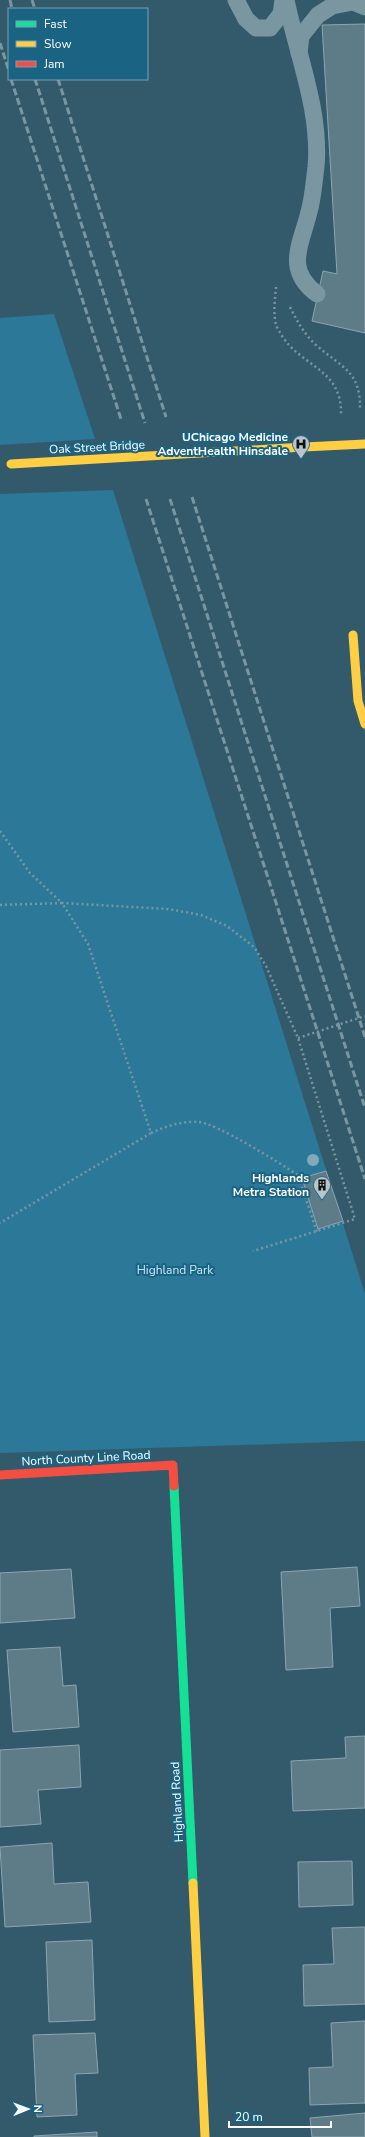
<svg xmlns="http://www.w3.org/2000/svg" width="365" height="2137" font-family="'Nunito Sans',sans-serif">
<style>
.green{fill:#2b7899}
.building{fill:#5e7b88;stroke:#8da5b0}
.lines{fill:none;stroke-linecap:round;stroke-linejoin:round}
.path{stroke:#7996a1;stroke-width:2.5;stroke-dasharray:2 3;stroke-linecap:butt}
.lane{stroke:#7996a1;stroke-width:17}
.fast{stroke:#16e098;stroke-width:9}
.slow{stroke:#ffcf43;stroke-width:9}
.jam{stroke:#f24e42;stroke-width:9}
.rail{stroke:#7a96a1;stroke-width:3;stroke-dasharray:7 3;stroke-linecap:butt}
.slow-bridge{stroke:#ffcf43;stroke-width:9}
.tree{fill:#84a9b9}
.labels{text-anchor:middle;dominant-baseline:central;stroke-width:4;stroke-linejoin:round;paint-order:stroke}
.poi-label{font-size:12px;font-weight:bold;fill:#fff;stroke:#1b6383;text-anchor:end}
.street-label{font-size:12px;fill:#fff;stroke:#1b6383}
.park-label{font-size:12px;fill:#c6e9f8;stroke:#1b6383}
</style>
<rect width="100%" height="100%" fill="#335a6b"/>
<g class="green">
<path d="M54 314 95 439 0 445V318Z"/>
<path d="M113 490 365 1294V1441L0 1453V494Z"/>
</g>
<g class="building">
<path d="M365 24V333L312 321 323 271 337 274 322 25Z"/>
<path d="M326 1171 343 1221 318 1229 302 1178Z"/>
<path d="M357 1567 360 1606 330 1608 333 1667 286 1670 281 1572Z"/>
<path d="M71 1569 75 1618 0 1623V1573Z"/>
<path d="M60 1647 63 1686 76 1685 79 1727 13 1732 7 1650Z"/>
<path d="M365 1736V1808L293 1811 291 1761 346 1758 345 1737Z"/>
<path d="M79 1745 81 1787 38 1790 41 1824 0 1827V1750Z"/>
<path d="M52 1843 54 1884 88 1882 91 1922 5 1927 0 1847Z"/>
<path d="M352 1861 353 1905 299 1907 298 1862Z"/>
<path d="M365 1927V2004L304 2006 303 1965 334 1964 332 1928Z"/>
<path d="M92 1940 95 2020 49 2022 46 1942Z"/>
<path d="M365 2021V2103L310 2105 309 2068 333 2067 331 2023Z"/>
<path d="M95 2033 98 2073 75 2074 77 2115 37 2117 33 2035Z"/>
<path d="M365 2113V2137H312L310 2118Z"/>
<path d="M97 2132V2137H34V2136Z"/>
</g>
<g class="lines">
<g class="path">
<path d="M276 287C275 299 273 313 276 325 277 328 280 332 282 336 302 367 342 369 341 414"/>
<path d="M290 307C297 321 304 334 316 345 342 368 361 371 360 410"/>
<path d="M0 831 30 873 62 903 168 909 201 915 227 926 254 947 266 966 298 1038 355 1219 253 1251"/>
<path d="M0 905 62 903 88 944 151 1133 0 1223"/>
<path d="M298 1038 365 1016"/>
<path d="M151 1133C167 1126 181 1121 198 1122 217 1123 279 1163 298 1175L317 1232"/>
</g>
<g class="lane">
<path d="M236 0 246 19 256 28H270L281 14 283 0"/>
<path d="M286 0C297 54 321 111 316 167 314 182 313 198 309 212 301 245 284 269 317 294"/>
<path d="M299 53 301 36 318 15 332 6 353 2 365 7"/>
</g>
<path class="fast" d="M174 1486 193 1883"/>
<g class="slow">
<path d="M304 447 365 444"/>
<path d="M353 635 358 701 365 724"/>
<path d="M193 1883 205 2137"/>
</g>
<path class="jam" d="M0 1475 173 1465 174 1486"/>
<g class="rail">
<path d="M10 0 12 9"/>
<path d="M32 0 35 9"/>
<path d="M0 43 9 71"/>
<path d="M11 79 121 419"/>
<path d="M35 79 145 423"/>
<path d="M58 79 166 417"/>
<path d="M192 497 365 1037"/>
<path d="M146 499 365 1179"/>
<path d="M170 499 365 1108"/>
</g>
<path class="slow-bridge" d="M11 464 304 447"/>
</g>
<circle class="tree" cx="313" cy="1160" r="6"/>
<defs>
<g id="hospital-pin" transform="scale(0.9)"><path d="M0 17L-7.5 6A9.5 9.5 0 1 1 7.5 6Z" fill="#b8c5cb" stroke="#1b6383"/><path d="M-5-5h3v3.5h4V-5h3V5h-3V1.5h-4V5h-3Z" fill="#111"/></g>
<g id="building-pin" transform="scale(0.9)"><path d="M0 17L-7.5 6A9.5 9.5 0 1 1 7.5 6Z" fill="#b8c5cb" stroke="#1b6383"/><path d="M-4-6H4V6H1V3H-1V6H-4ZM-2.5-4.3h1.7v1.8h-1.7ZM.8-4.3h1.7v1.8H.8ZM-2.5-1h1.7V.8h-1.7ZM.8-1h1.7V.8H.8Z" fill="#111"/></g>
</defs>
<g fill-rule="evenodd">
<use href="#hospital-pin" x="301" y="444"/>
<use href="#building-pin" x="322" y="1185"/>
</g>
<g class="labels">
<g class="poi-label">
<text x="288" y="437">UChicago Medicine<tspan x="288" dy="14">AdventHealth Hinsdale</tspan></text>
<text x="309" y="1178">Highlands<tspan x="309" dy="14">Metra Station</tspan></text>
</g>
<g class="street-label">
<text transform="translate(97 447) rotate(-3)">Oak Street Bridge</text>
<text transform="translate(86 1458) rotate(-3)">North County Line Road</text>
<text transform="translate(177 1802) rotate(-93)">Highland Road</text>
</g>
<g class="park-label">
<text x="175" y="1270">Highland Park</text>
</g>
</g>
<rect x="8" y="8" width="140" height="72" fill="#1b6383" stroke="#76a1b5"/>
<rect x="16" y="21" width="20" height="6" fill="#16e098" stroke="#76a1b5"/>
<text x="44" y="28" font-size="12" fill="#ffffff">Fast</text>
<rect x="16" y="41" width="20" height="6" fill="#ffcf43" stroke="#76a1b5"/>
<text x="44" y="48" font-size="12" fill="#ffffff">Slow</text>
<rect x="16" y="61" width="20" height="6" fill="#f24e42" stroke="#76a1b5"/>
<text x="44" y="68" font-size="12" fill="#ffffff">Jam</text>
<g transform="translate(28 2109) rotate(89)" stroke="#1b6383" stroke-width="3" paint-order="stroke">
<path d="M0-3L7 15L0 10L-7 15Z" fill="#ffffff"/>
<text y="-6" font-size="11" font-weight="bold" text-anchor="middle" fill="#ffffff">N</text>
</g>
<path d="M229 2121v6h102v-6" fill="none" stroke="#ffffff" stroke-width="2"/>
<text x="235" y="2121" font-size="12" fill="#ffffff" stroke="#1b6383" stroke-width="3" paint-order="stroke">20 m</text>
</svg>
